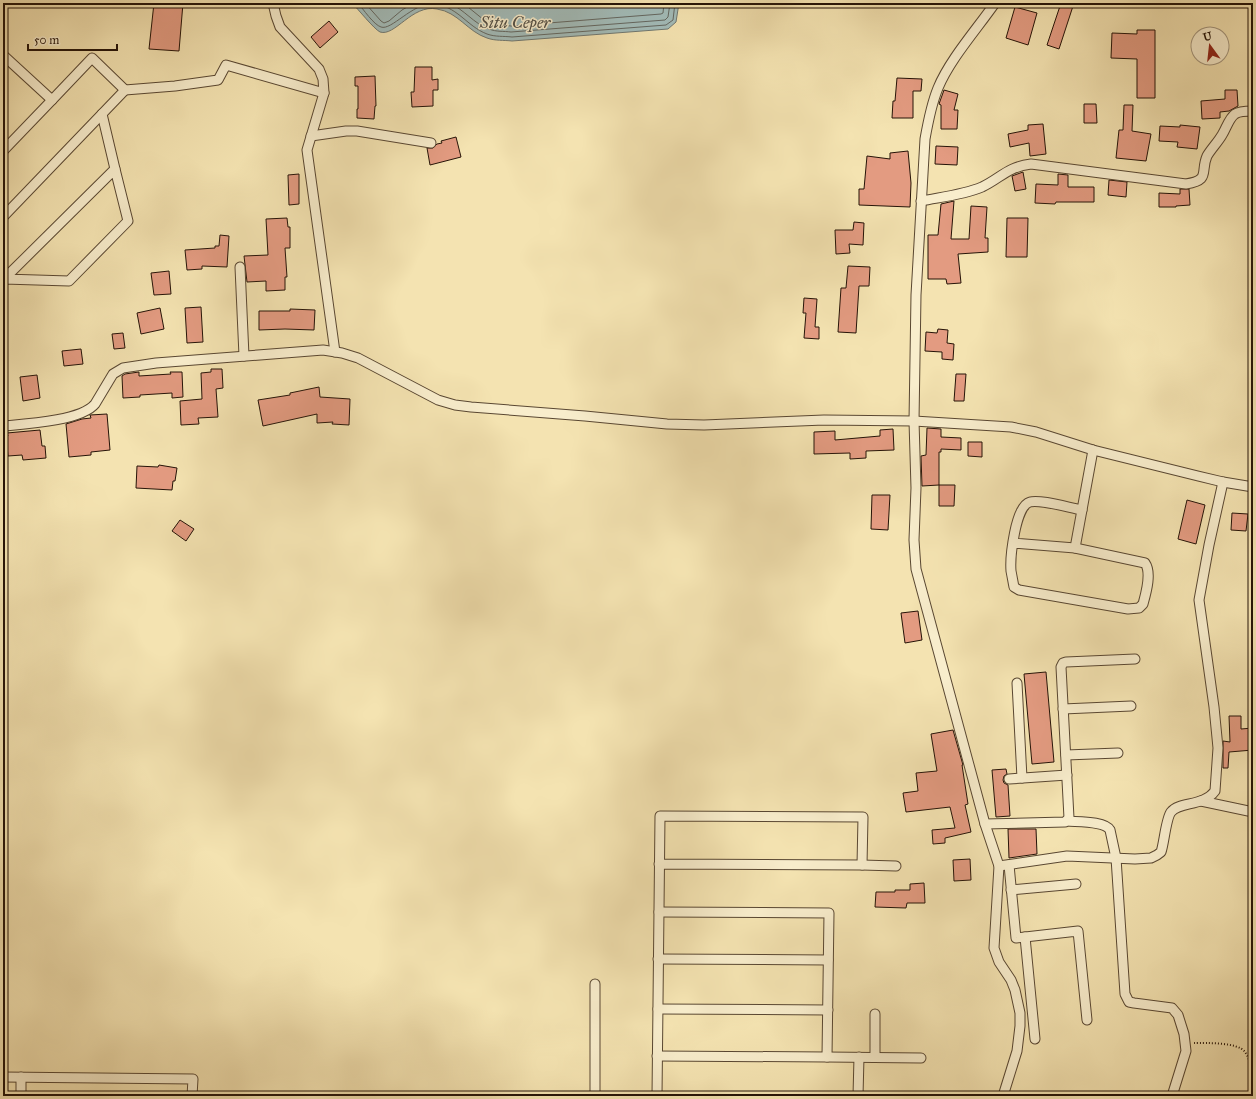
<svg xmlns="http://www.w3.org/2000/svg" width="1256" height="1099" font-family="'IM FELL Great Primer',serif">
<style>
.water{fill:#a2bbb8;stroke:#707871}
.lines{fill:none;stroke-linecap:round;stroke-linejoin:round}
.shore{stroke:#646760;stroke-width:1}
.building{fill:#e39b81;stroke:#251307}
.minor-casing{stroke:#594732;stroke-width:11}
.path{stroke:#251307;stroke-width:2;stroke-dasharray:1 2;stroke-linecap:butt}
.minor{stroke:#f8edcc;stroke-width:9}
.labels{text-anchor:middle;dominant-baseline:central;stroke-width:3;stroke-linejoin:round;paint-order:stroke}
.water-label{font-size:17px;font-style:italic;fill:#514e45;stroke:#f8edcc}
</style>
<rect width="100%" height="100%" fill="#f4e3b1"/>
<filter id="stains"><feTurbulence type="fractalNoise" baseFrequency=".005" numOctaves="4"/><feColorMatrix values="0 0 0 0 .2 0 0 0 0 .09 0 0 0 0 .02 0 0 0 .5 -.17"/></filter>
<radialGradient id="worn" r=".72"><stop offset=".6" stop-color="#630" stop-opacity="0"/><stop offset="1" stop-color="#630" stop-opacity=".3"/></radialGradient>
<path class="water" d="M352 3H679L676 22 668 29 512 41C504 40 495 41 487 38 468 32 458 12 437 9 412 4 395 37 380 32 374 29 358 9 352 3Z"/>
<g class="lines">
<g class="shore">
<path d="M358 3C363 9 374 25 381 27 391 31 413 3 432 4 457 5 466 26 487 34 495 37 504 36 512 37L666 25 673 20 675 3"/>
<path d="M365 3 381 21 384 23 389 21 402 10 414 3"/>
<path d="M449 3C464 9 474 24 489 29 496 32 504 31 511 32L665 20 668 17 670 3"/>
<path d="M463 3 484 20 491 24 511 26 661 14 663 13 664 3"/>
</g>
</g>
<g class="building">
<path d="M154 3H183L179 51 149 49Z"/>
<path d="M1061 3H1074L1059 49 1047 45Z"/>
<path d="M1015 7 1037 13 1028 45 1006 38Z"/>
<path d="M329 21 338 32 320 48 311 37Z"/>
<path d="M1137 30H1155V98H1137V59L1111 58 1112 33 1137 34Z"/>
<path d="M415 67H432V80L438 79V90H433V106L412 107 411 92H414Z"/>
<path d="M375 76 376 106H375L374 119 357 118V109H358V86H355V77Z"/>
<path d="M897 78 922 79 921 91H913V118H892L893 101H895Z"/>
<path d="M944 90 958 94 954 110H958L957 129H941V105L939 104Z"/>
<path d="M1225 90H1237L1238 106 1229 111 1220 112V118L1202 119 1201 101 1225 99Z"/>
<path d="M1084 104H1096L1097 123H1084Z"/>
<path d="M1124 105H1133L1132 131 1151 134 1146 161 1116 158 1119 130H1123Z"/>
<path d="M1043 124 1046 154 1030 156 1029 143 1010 147 1008 134 1028 130V125Z"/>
<path d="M1180 125 1200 127 1197 149 1177 147 1178 142 1159 141 1160 126 1180 127Z"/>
<path d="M456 137 461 157 430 165 427 148H433L437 144 442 143 441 141Z"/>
<path d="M936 146 958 147 957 165 935 164Z"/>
<path d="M908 151 911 183 910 207 859 205V189H864L867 156 890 159V153Z"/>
<path d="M1023 172 1026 189 1015 191 1012 176Z"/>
<path d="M299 174V204L289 205 288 175Z"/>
<path d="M1058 174 1068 175V187H1094V202H1056L1055 204 1035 203 1036 184 1058 185Z"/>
<path d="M1109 180 1127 182 1126 197 1108 195Z"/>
<path d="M1180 189H1189L1190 205 1176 206V207H1159V193L1180 194Z"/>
<path d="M954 201 951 239H969L971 206 987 207 985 238H988V252L958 254 961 283 947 284 946 279H928V235H938L941 204Z"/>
<path d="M287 218 288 227H290V248H285L287 277H285V290L266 291V281L247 282 244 256 268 255 266 219Z"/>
<path d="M1007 218H1028L1027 257H1006Z"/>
<path d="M854 222 864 223 863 245 849 244 850 253 836 254 835 230H853Z"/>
<path d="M220 235 229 236 227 267 202 266V269L187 270 185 250 215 248V246H219Z"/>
<path d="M848 266 870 267 869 286H859L856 333 838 332 841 288H846Z"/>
<path d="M169 271 171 294 154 295 151 273Z"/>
<path d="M804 298 817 299 815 327H819V339L804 338 806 313H803Z"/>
<path d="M201 307 203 342 187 343 185 308Z"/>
<path d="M160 308 164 329 141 334 137 313Z"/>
<path d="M290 309 315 310 314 330 285 329 259 330V311H290Z"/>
<path d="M938 329 948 330 947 343 954 344 953 360 942 359V352L925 351 926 332 937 333Z"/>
<path d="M123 333 125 348 114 349 112 334Z"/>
<path d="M81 349 83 364 64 366 62 351Z"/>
<path d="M211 369H222L223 388 216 389 218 417 198 418 199 424 181 425 180 401 202 399 201 373 211 372Z"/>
<path d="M139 372V376L171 374 170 372H182L183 397 172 398V393L140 395V397L123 398 122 376 125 374Z"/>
<path d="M956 374H966L964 401H954Z"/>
<path d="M37 375 40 398 23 401 20 377Z"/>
<path d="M319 387 320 397 350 399 349 425 332 424 333 422 317 423V414L263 426 258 400 290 395V393Z"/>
<path d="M107 414 110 450 91 452V455L69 457 66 424 82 419 91 418 90 415Z"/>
<path d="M927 428 941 429V437L961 438V450L941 449V452H939V485H955L954 506H939V485L922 486 921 456 926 455Z"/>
<path d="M893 429 894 450 866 451V458L850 459V453L814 454V432L835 431V440L880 436V430Z"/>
<path d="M40 430 42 446H45L46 458 23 460 22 455 8 456 6 436H8L7 433Z"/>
<path d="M968 442H982V457L968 456Z"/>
<path d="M159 465 177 468 175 481H173L172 490 136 488 137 466 158 467Z"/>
<path d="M872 495H890L888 530 871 529Z"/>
<path d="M1187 500 1205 505 1196 544 1178 539Z"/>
<path d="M1232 513 1248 514 1246 531 1231 530Z"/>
<path d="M180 520 194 529 186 541 172 531Z"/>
<path d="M918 611 922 640 905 643 901 613Z"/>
<path d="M1046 672 1054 762 1032 764 1024 674Z"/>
<path d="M1229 716H1241V729L1253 728V750L1229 752 1228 768H1223V741L1230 742Z"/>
<path d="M953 730 963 765H962L968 804 965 805 971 832 945 838V843L933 844 932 830 955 828 950 807 906 812 903 793 918 791 916 773 937 771 931 734Z"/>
<path d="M1006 769 1007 774 1004 776 1003 780 1004 783 1008 785 1010 816 996 817 992 770Z"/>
<path d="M1008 829H1036L1037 854 1009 858Z"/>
<path d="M970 859 971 880 954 881 953 860Z"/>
<path d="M924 883 925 903H907L906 908 875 907 876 892H895V890H910V884Z"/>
</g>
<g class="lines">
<g class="minor-casing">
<g id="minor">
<path d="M273 3 276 16 280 27 319 69 323 79 324 93 307 150 335 352"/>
<path d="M995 3C977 29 950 59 938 88 931 105 928 122 925 139L916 295 914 421 916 488 914 540 916 569 985 824 999 866 994 948 999 962 1011 980 1015 990 1020 1013V1026L1017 1051 1003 1096"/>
<path d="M3 55 52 100 92 58 125 90 3 217"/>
<path d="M125 90 175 86 218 80 226 65 324 93"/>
<path d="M102 114 115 169"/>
<path d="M311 136 346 131H357L431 143"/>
<path d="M3 151 52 100"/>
<path d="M921 201C941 197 963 195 982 187 1001 178 1007 167 1031 164L1186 184C1211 180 1200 172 1207 156 1211 149 1218 142 1222 135 1226 129 1229 118 1235 114 1239 111 1248 111 1253 111"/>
<path d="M240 267 244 356"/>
<path d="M3 280 4 279 115 169 128 221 69 281 4 279"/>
<path d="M3 426C25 424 81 421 95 404L113 374 123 368 156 363 323 350 342 353 358 358 438 400 455 405 471 407 585 416 667 424 704 425 824 420 914 421 1011 427 1036 432 1093 450 1198 476 1223 482 1253 487"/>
<path d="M1013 543 1075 548 1145 563C1152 573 1146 593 1143 604L1139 608 1128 609 1019 590 1014 587C1013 582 1012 576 1011 571 1010 558 1015 506 1030 502 1040 499 1070 508 1082 510"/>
<path d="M1075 548 1093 450"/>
<path d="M1017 683 1022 778"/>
<path d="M1063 709 1131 706"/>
<path d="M1066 755 1118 753"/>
<path d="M1009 779 1067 775"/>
<path d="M1201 801 1253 812"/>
<path d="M1067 821C1078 822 1105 821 1110 830L1116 858 1125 994 1129 1002 1134 1003 1172 1008 1178 1015 1184 1034 1186 1051 1172 1096"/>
<path d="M985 824 1065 822 1069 818 1061 667 1063 663 1066 662 1135 659"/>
<path d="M862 865 896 866"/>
<path d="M1009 865 1016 938 1078 931 1087 1020"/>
<path d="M999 866 1067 856 1135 859 1151 858 1157 855 1161 852C1164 844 1166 818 1171 812 1180 801 1203 807 1215 791L1218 748 1214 707 1199 600 1209 545 1223 482"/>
<path d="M1011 890 1076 884"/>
<path d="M1025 937 1035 1039"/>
<path d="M658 959 828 960"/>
<path d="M658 1009 828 1010"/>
<path d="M657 1056 827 1057 829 913 659 912"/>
<path d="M827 1057 921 1058"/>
<path d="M875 1057V1014"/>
<path d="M3 1077 193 1079 192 1096"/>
<path d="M21 1096V1077"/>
<path d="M595 1096V984"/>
<path d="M657 1096 660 816 863 817 862 865 659 864"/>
<path d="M858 1096 859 1057"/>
</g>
</g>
<path class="path" d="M1194 1043C1206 1043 1238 1042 1245 1052 1250 1059 1251 1068 1253 1076"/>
<use href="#minor" class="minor"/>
</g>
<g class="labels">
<g class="water-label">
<text x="515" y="22">Situ Ceper</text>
</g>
</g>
<rect width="1256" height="1099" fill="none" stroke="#f4e3b1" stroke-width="16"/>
<rect x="4" y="4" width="1248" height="1091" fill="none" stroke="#251307" stroke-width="2"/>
<rect x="8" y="8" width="1240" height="1083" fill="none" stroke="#251307"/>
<g transform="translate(1210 46) rotate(345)"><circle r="19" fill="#f8edcc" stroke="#a4967d"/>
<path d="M0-3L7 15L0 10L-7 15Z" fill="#8f2418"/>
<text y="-6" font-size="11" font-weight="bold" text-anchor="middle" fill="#251307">U</text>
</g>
<path d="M28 44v6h89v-6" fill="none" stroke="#251307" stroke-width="2"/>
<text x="34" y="44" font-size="12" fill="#251307" stroke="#f8edcc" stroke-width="3" paint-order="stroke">50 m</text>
<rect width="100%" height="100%" filter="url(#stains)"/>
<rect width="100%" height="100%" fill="url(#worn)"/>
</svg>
